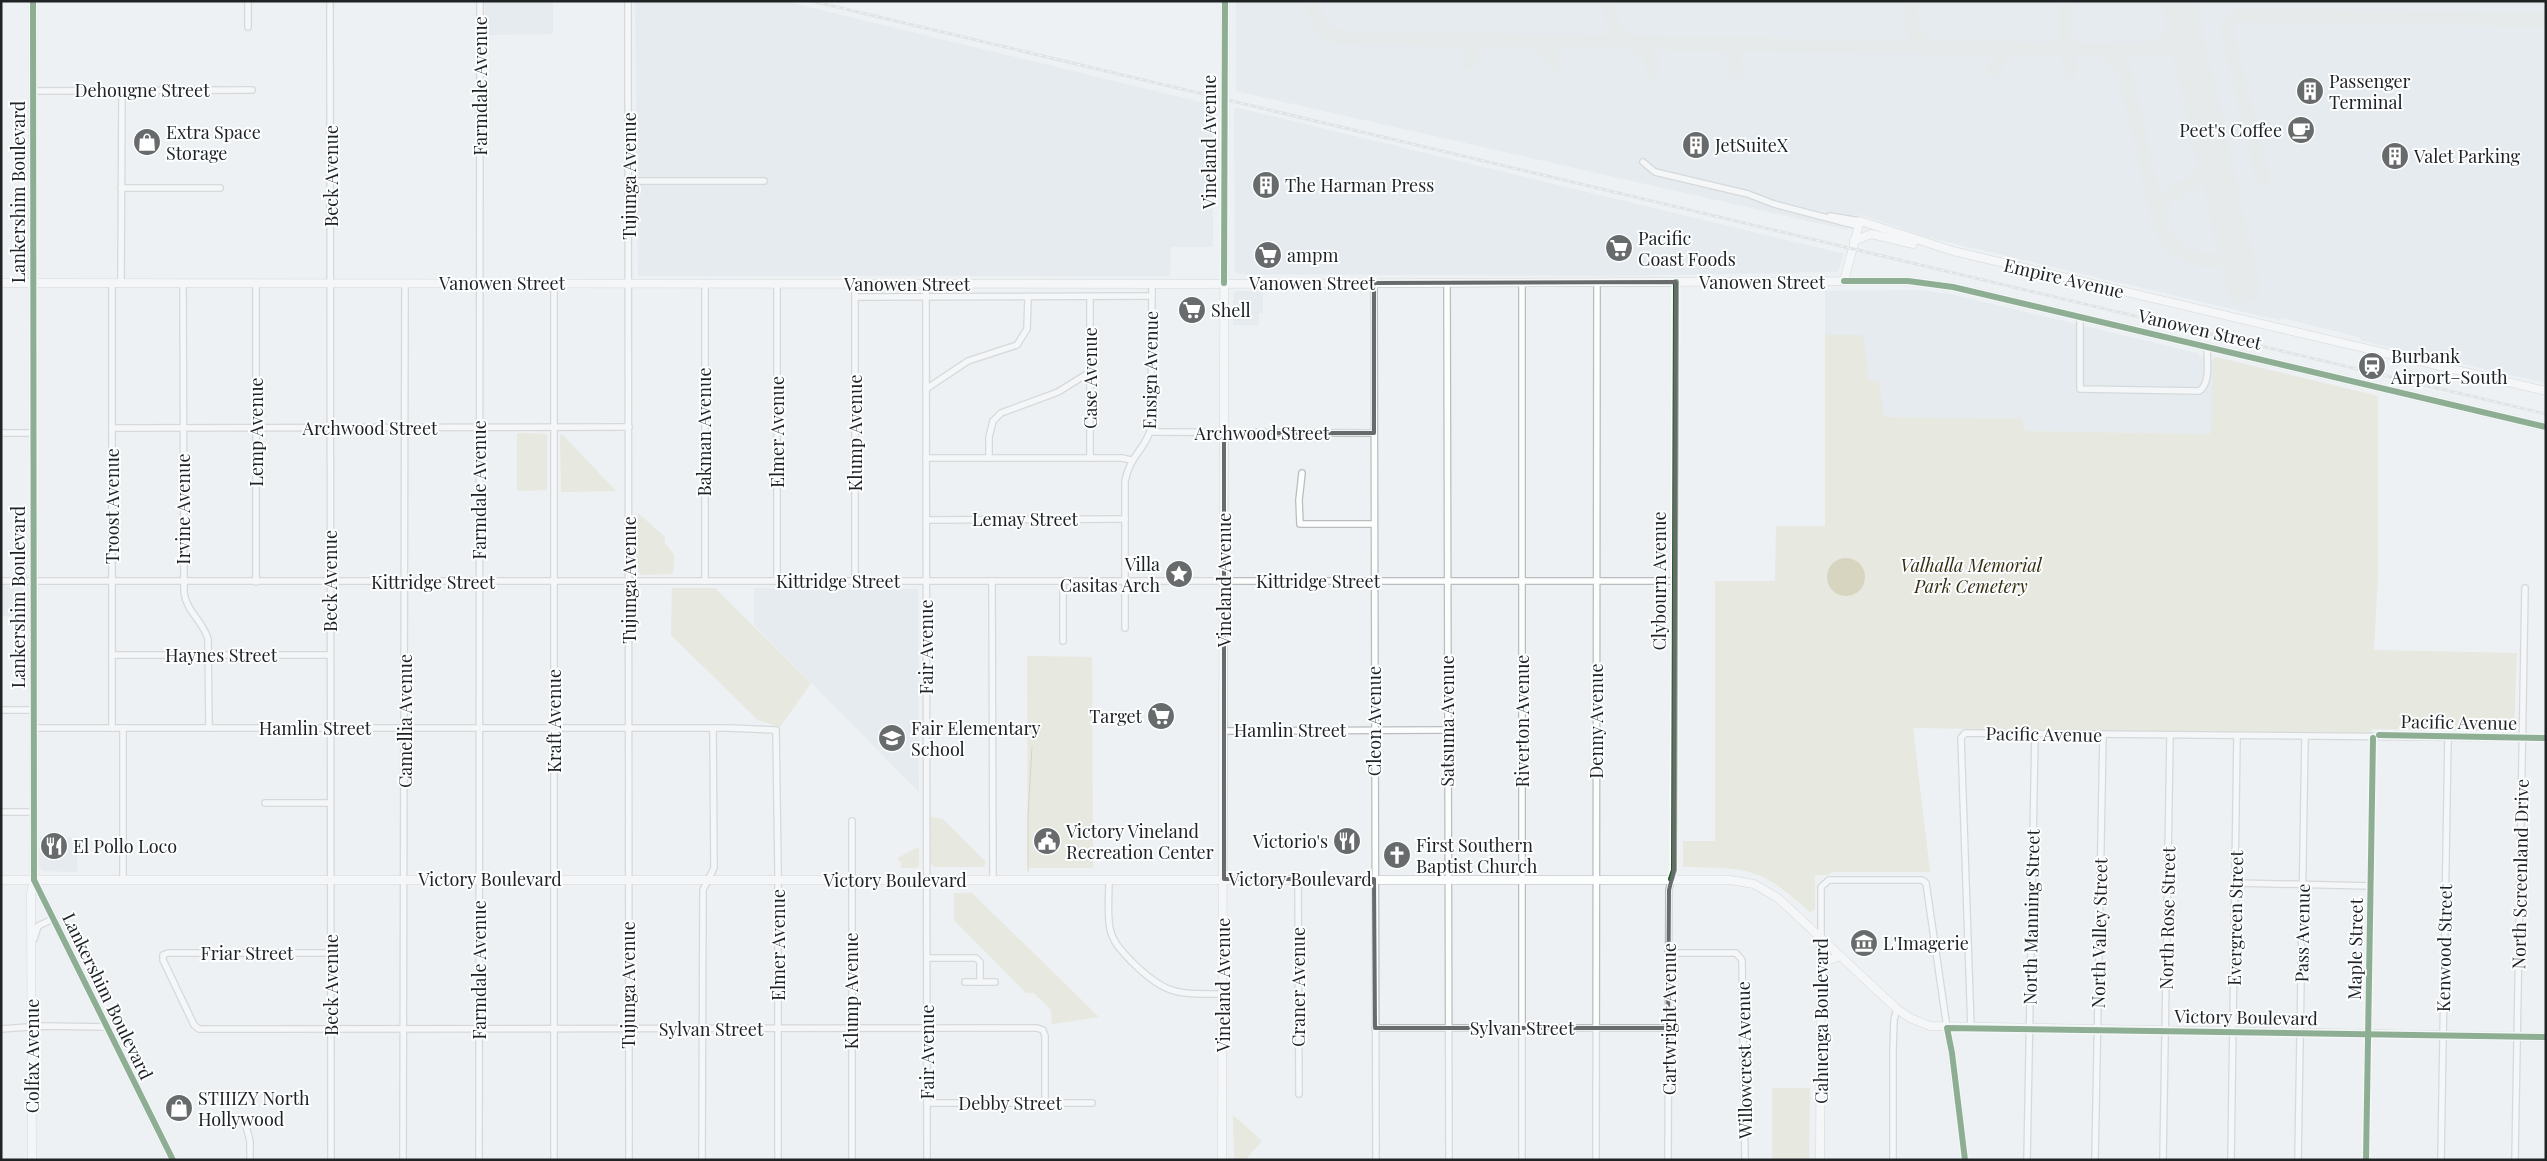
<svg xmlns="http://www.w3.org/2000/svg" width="2547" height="1161" font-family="'Playfair Display',serif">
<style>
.built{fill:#dbe4ea}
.green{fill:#e0ddc7}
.water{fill:#bdb283}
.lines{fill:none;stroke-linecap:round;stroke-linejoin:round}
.stream{stroke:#bdb283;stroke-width:1}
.taxiway{stroke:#dee2e2;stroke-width:14}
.runway{stroke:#dee2e2;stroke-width:34}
.minor-casing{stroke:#babdbf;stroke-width:8}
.major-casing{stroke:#babdbf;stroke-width:9}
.minor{stroke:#fcfdfd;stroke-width:5.5}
.major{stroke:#fcfdfd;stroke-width:8}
.rail-casing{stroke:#d0d2d2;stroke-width:3}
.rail{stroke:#fcfeff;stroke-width:1;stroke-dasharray:4;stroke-linecap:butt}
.cycleway-casing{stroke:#fcfeff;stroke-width:9}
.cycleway{stroke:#1b5e20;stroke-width:6}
.marked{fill:none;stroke:#686b6c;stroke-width:4;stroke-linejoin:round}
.labels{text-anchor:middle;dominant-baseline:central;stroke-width:4;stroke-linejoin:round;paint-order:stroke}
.poi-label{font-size:18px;fill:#202324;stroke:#fcfeff;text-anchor:start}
.street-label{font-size:18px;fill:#202324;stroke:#fcfeff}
.park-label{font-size:18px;font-style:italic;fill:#352d0e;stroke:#fcfeff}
</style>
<rect width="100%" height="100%" fill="#edf1f3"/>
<g class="built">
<path d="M485 1H553V34L485 35Z"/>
<path d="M635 1H784L1213 105V247H1171L1170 276H638Z"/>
<path d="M1236 1H2546V383L2362 341 2359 337 2282 318 2279 320 1926 237 1865 216 1853 215 1848 230 1236 91Z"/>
<path d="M1234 107 1844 254 1838 272 1607 276 1238 274 1235 272Z"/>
<path d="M1918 290 1950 294 2197 353 2200 356 2213 359 2211 434 2024 431 2021 419 1884 417 1879 381 1869 382 1863 336 1825 335V291Z"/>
<path d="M1237 291H1263V313H1259V325H1233V294Z"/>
<path d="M1 586 24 587 25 616H1Z"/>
<path d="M754 588 918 589 919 792 754 625Z"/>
<path d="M40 837 77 838V872L43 871 39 867Z"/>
</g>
<g class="green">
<path d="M1825 335H1863L1869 381H1879L1884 417 2022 419 2024 431 2211 434 2213 359 2216 357 2378 396V575L2374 650 2517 653 2514 728 2512 731 2372 729 2371 735 1913 728 1930 872H1832L1828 875H1815V909L1810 912C1760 867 1749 868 1683 867V841H1715V581H1775L1776 526H1825Z"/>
<path d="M517 433 546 434 547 436V490L517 491Z"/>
<path d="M562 434 616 491 561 492 560 436Z"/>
<path d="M638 513 665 537V543L674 555 673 574 641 575 637 570Z"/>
<path d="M672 588H715L811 683 780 727 758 720 671 635Z"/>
<path d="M1027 656 1092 657 1093 868H1028Z"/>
<path d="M930 817 943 819 986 862 984 867H934L930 862Z"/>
<path d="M919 847V865L916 868H901V862L897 858Z"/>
<path d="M954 893H972L1099 1017 1052 1024 1051 1010 1034 993H1026L954 920Z"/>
<path d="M1772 1088H1810L1809 1160H1772Z"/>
<path d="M1233 1115 1262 1141 1245 1160H1234Z"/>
</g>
<circle class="water" cx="1846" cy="577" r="19"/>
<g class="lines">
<path class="stream" d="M1028 871V815L1032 747"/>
<g class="taxiway">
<path d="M1313 1C1314 21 1325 36 1345 38L2100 50 2188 48"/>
<path d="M1610 1C1609 58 1652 30 1652 71"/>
<path d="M1911 1C1910 21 1909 38 1929 47"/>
<path d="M2066 1V34L2070 72"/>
<path d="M1535 41 1551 53 1555 64"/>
<path d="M1719 44 1732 52 1737 72"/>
<path d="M2156 49C2175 39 2178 25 2179 5"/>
<path d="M2101 51 2117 60 2125 72 2160 227C2167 247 2207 272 2224 254 2229 248 2230 242 2232 235"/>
<path d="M1471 63 1473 48 1482 40"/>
<path d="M1993 71 2003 54 2014 50"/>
<path d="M2263 179 2227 31C2228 22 2234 15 2243 15L2546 20"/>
<path d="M2160 219C2159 177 2208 199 2212 150"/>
</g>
<path class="runway" d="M2178 1 2243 286"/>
<g class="minor-casing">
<g id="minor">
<path d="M330 1 331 1160"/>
<path d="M628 1 629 1160"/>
<path d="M248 27V1"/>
<path d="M33 91 252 90"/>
<path d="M1643 162 1655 172 1748 194 1774 204 1858 226"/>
<path d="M629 181H764"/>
<path d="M121 188H220"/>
<path d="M1830 216 1860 221"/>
<path d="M1522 282V1160"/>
<path d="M121 283 122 90"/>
<path d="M183 283 184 592C186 611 203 621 208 639L209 728"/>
<path d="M256 283V582"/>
<path d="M554 283V1160"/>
<path d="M705 283V581"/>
<path d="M1374 283 1376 1160"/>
<path d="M1447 283 1449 1160"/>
<path d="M777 284V581"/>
<path d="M855 284V581"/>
<path d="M926 284 927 1160"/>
<path d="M855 297 1152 296"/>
<path d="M1090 297V458"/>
<path d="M2080 317V389L2199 391C2211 384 2207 360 2207 347"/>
<path d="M926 389 968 361 1017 345 1027 329 1028 297"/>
<path d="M112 428 629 427"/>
<path d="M1150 432 1374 433"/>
<path d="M1 433H33"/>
<path d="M926 458H1122L1131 460"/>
<path d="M989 458V437L993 421 1001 413 1058 392 1090 372"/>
<path d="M1302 473 1299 500 1300 524H1374"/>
<path d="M926 520 1125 519"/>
<path d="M1 581H1674"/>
<path d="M992 581 993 880"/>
<path d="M1125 628V481C1130 455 1146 449 1151 428L1152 284"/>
<path d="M1063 641V581"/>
<path d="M112 655H330"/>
<path d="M1 710H33"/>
<path d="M33 728H728L776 730 778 868V1160"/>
<path d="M112 728V283"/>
<path d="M123 728V880"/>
<path d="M1224 731 1447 730"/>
<path d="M265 803H330"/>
<path d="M1 812H34"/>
<path d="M1298 879 1299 1094"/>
<path d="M1109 880C1109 896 1107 914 1110 929 1113 943 1122 951 1131 961 1166 995 1175 994 1223 994"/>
<path d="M2236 883 2371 886"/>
<path d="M1821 938V887L1829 880H1922L1926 883 1947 1028"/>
<path d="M34 939 38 926 53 919"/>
<path d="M331 953H168L163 955V960L194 1025 199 1029 1037 1028 1043 1030 1045 1036V1103"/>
<path d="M1668 953H1736L1742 960 1745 1160"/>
<path d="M927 958H976L980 962V982"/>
<path d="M965 982H995"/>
<path d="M1375 1028H1668"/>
<path d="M1971 1028 1961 738 1965 733 2546 738"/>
<path d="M1 1029 42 1026 106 1027"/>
<path d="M927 1103H1092"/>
<path d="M245 1122 250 1141V1160"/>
<path d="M403 1160 405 283"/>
<path d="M479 1160 480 1"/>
<path d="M702 1160 703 890 714 868 713 728"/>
<path d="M852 1160V821"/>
<path d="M1596 1160 1597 283"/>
<path d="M1668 1160 1669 890 1674 870 1676 282"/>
<path d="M1893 1160V1050L1894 1020 1897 1009"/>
<path d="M2027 1160 2035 734"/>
<path d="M2095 1160 2103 735"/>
<path d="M2163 1160 2170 737"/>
<path d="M2231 1160 2237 736"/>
<path d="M2298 1160 2305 737"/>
<path d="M2366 1160 2373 738"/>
<path d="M2441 1160 2448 737"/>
<path d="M2515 1160 2525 588"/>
</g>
</g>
<g class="major-casing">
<g id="major">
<path d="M33 1 34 880 173 1160"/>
<path d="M1854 241 1871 234 1913 244"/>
<path d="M1844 281 1860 221 1953 251 2546 391"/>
<path d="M1 283 1184 284 1908 281 1953 287 2546 427"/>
<path d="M1 880H1730L1754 884 1778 898 1897 1009 1910 1018 1930 1026 2546 1037"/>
<path d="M1821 963 1840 956"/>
<path d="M1947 1028 1952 1053 1965 1160"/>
<path d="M32 1160 31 893 34 880"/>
<path d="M1222 1160 1225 1"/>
<path d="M1820 1160 1821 938"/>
</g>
</g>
<use href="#minor" class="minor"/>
<use href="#major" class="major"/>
<g class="rail-casing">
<path id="rail" d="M812 1 2546 414"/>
</g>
<use href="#rail" class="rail"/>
<g class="cycleway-casing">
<g id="cycleway">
<path d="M33 1 34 880 173 1160"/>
<path d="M1844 281H1908L1953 287 2546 427"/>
<path d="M1224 283 1225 1"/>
<path d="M2379 735 2546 738"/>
<path d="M1671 879 1674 870 1676 282"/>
<path d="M1965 1160 1952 1053 1947 1028 2546 1037"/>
<path d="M2366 1160 2373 738"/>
</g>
</g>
<use href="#cycleway" class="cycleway"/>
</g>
<path d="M0 0H2547V1161H0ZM1676 282 1674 870 1669 890 1668 1028H1375L1374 879H1224V433H1374V283Z" fill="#edf1f3" fill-opacity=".55" fill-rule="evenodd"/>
<path class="marked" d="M1676 282 1674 870 1669 890 1668 1028H1375L1374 879H1224V433H1374V283Z"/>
<defs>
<g id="building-disc" transform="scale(1.4375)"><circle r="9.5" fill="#686b6c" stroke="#fcfeff"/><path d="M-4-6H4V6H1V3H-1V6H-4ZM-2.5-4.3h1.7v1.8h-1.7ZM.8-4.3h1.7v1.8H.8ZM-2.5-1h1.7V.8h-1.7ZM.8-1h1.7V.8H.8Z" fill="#fff"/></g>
<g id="cafe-disc" transform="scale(1.4375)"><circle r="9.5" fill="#686b6c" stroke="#fcfeff"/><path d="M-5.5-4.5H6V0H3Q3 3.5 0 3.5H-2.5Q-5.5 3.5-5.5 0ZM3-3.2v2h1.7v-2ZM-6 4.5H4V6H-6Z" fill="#fff"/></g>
<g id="shop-disc" transform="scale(1.4375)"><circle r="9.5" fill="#686b6c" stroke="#fcfeff"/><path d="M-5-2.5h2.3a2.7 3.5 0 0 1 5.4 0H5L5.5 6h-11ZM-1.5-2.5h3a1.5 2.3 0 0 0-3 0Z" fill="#fff"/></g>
<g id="supermarket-disc" transform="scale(1.4375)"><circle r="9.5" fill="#686b6c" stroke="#fcfeff"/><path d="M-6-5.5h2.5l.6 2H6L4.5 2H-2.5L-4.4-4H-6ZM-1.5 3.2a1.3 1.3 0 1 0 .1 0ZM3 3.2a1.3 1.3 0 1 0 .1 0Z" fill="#fff"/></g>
<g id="station-disc" transform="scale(1.4375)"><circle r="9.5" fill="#686b6c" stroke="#fcfeff"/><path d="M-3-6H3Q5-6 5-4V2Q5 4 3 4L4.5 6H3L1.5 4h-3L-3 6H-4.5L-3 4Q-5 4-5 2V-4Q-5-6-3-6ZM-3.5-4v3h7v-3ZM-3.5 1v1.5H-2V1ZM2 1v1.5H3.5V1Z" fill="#fff"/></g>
<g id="sight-disc" transform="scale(1.4375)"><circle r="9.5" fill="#686b6c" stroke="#fcfeff"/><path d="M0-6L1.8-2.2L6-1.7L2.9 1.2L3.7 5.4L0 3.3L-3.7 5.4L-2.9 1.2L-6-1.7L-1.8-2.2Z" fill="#fff"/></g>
<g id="school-disc" transform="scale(1.4375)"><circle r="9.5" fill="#686b6c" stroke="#fcfeff"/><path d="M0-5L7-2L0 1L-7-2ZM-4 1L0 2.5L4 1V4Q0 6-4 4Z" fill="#fff"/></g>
<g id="civic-disc" transform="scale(1.4375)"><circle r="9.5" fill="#686b6c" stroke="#fcfeff"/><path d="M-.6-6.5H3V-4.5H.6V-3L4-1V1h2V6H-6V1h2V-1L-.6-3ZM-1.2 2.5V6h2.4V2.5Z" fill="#fff"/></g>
<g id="restaurant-disc" transform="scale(1.4375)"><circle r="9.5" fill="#686b6c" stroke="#fcfeff"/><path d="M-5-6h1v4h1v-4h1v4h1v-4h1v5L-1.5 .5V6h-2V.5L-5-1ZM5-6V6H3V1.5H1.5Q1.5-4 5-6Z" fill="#fff"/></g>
<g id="church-disc" transform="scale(1.4375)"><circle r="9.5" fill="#686b6c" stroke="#fcfeff"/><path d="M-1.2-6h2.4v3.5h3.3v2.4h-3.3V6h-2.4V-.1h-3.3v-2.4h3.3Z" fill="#fff"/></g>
<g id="museum-disc" transform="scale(1.4375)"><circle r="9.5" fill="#686b6c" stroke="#fcfeff"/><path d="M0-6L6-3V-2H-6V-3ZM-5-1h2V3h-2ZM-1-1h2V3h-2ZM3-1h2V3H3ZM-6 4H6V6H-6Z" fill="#fff"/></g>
</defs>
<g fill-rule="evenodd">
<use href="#building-disc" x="2310" y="91"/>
<use href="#cafe-disc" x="2301" y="130"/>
<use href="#shop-disc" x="147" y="142"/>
<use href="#building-disc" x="1696" y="145"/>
<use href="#building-disc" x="2395" y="156"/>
<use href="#building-disc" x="1266" y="185"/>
<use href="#supermarket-disc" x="1619" y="248"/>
<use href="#supermarket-disc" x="1268" y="255"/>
<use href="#supermarket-disc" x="1192" y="310"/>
<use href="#station-disc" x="2372" y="366"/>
<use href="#sight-disc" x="1179" y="574"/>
<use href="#supermarket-disc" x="1161" y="716"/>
<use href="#school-disc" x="892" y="738"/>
<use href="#civic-disc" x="1047" y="841"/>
<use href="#restaurant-disc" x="1347" y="841"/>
<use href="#restaurant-disc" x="54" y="846"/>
<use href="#church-disc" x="1397" y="855"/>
<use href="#museum-disc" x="1864" y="943"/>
<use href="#shop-disc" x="179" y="1108"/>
</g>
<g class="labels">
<g class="poi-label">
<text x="2329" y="81">Passenger<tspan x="2329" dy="21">Terminal</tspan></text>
<text x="2282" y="130" text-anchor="end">Peet's Coffee</text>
<text x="166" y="132">Extra Space<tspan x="166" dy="21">Storage</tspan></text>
<text x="1715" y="145">JetSuiteX</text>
<text x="2414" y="156">Valet Parking</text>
<text x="1285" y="185">The Harman Press</text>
<text x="1638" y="238">Pacific<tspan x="1638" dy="21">Coast Foods</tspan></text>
<text x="1287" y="255">ampm</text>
<text x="1211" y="310">Shell</text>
<text x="2391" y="356">Burbank<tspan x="2391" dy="21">Airport–South</tspan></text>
<text x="1160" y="564" text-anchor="end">Villa<tspan x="1160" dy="21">Casitas Arch</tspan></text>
<text x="1142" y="716" text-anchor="end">Target</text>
<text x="911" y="728">Fair Elementary<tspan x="911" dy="21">School</tspan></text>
<text x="1066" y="831">Victory Vineland<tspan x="1066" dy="21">Recreation Center</tspan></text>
<text x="1328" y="841" text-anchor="end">Victorio's</text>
<text x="1416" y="845">First Southern<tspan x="1416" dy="21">Baptist Church</tspan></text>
<text x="73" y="846">El Pollo Loco</text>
<text x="1883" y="943">L'Imagerie</text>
<text x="198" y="1098">STIIIZY North<tspan x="198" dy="21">Hollywood</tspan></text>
</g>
<g class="street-label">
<text transform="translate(480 86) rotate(-90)">Farmdale Avenue</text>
<text x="142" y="90">Dehougne Street</text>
<text transform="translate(1209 142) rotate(-90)">Vineland Avenue</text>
<text transform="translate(331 176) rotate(-90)">Beck Avenue</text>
<text transform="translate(629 176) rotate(-90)">Tujunga Avenue</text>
<text transform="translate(18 192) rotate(-90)">Lankershim Boulevard</text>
<text transform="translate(2064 278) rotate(13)">Empire Avenue</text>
<text x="1762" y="282">Vanowen Street</text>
<text x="502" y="283">Vanowen Street</text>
<text x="1312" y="283">Vanowen Street</text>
<text x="907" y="284">Vanowen Street</text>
<text transform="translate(2200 329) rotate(13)">Vanowen Street</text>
<text transform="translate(1150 370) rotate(-89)">Ensign Avenue</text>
<text transform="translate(1090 378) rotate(-90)">Case Avenue</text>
<text x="370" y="428">Archwood Street</text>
<text transform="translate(256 432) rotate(-90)">Lemp Avenue</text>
<text transform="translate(704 432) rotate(-90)">Bakman Avenue</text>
<text transform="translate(777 432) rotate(-90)">Elmer Avenue</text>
<text transform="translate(855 433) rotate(-90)">Klump Avenue</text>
<text x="1262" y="433">Archwood Street</text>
<text transform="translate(479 490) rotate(-90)">Farmdale Avenue</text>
<text transform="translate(112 506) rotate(-90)">Troost Avenue</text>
<text transform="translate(183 509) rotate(-90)">Irvine Avenue</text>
<text x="1025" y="519">Lemay Street</text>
<text transform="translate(629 580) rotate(-90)">Tujunga Avenue</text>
<text transform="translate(1224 580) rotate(-90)">Vineland Avenue</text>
<text transform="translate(330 581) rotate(-90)">Beck Avenue</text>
<text x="838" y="581">Kittridge Street</text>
<text x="1318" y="581">Kittridge Street</text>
<text transform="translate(1659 581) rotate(-90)">Clybourn Avenue</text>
<text x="433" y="582">Kittridge Street</text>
<text transform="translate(18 597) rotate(-90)">Lankershim Boulevard</text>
<text transform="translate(926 647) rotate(-90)">Fair Avenue</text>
<text x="221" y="655">Haynes Street</text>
<text transform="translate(405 721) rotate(-90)">Camellia Avenue</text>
<text transform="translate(554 721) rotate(-90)">Kraft Avenue</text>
<text transform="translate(1374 721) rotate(-90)">Cleon Avenue</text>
<text transform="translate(1447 721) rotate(-90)">Satsuma Avenue</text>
<text transform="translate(1522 721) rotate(-90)">Riverton Avenue</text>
<text transform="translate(1596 721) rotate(-90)">Denny Avenue</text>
<text transform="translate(2459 722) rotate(1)">Pacific Avenue</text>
<text x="315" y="728">Hamlin Street</text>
<text x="1290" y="730">Hamlin Street</text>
<text transform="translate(2044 734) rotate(1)">Pacific Avenue</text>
<text transform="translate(2520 874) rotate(-89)">North Screenland Drive</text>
<text x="490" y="879">Victory Boulevard</text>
<text x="1300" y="879">Victory Boulevard</text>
<text x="895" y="880">Victory Boulevard</text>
<text transform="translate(2031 917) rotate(-89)">North Manning Street</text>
<text transform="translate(2167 918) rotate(-89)">North Rose Street</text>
<text transform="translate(2235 918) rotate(-89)">Evergreen Street</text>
<text transform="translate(2099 933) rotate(-89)">North Valley Street</text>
<text transform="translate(2302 933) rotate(-89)">Pass Avenue</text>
<text transform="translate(778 945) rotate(-90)">Elmer Avenue</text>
<text transform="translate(2444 948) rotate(-89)">Kenwood Street</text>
<text transform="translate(2355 949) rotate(-89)">Maple Street</text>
<text x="247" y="953">Friar Street</text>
<text transform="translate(479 970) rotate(-90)">Farmdale Avenue</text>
<text transform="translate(331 985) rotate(-90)">Beck Avenue</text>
<text transform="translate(628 985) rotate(-90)">Tujunga Avenue</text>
<text transform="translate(1223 985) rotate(-90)">Vineland Avenue</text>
<text transform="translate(1298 987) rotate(-90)">Craner Avenue</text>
<text transform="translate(851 991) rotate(-90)">Klump Avenue</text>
<text transform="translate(108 996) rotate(64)">Lankershim Boulevard</text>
<text transform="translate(2246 1017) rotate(1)">Victory Boulevard</text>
<text transform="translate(1669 1019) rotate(-90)">Cartwright Avenue</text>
<text transform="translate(1821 1021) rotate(-90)">Cahuenga Boulevard</text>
<text x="1522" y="1028">Sylvan Street</text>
<text x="711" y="1029">Sylvan Street</text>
<text transform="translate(927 1052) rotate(-90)">Fair Avenue</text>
<text transform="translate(32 1056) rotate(-90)">Colfax Avenue</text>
<text transform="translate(1744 1060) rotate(-91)">Willowcrest Avenue</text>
<text x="1010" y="1103">Debby Street</text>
</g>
<g class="park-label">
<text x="1971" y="565">Valhalla Memorial<tspan x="1971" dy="21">Park Cemetery</tspan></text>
</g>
</g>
<rect width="2547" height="1161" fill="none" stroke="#202324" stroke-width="5"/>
</svg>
